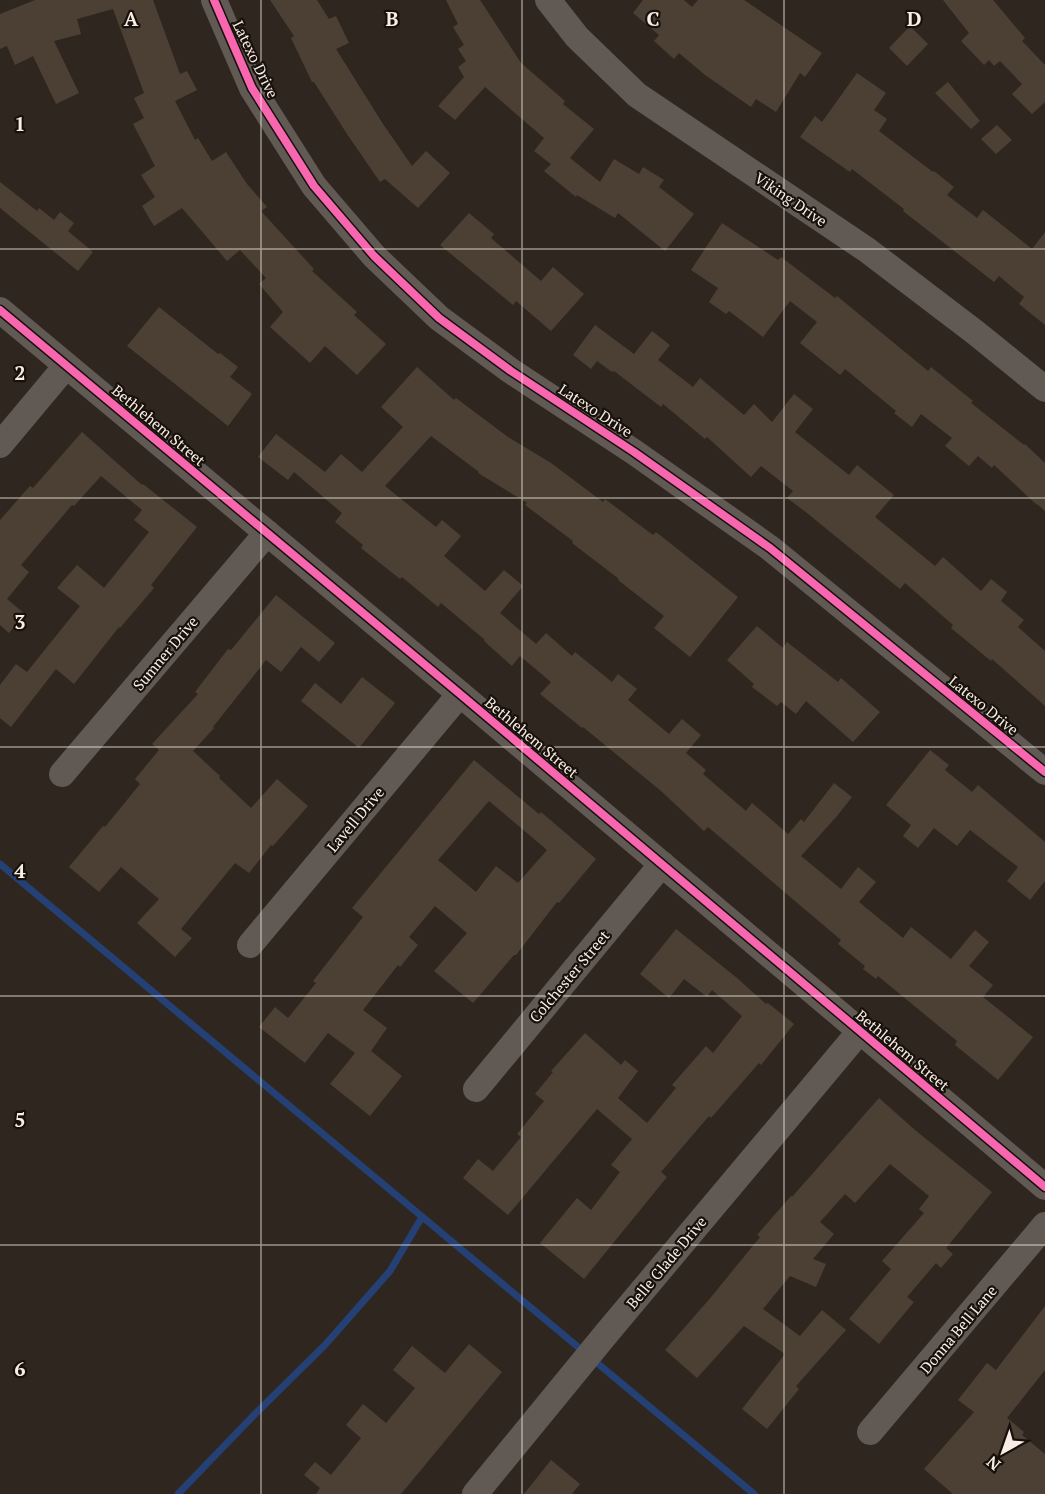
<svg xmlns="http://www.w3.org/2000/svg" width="1045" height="1494" font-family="'PT Serif',serif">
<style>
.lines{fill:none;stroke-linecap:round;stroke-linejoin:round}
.stream{stroke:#244074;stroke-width:7}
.building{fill:#4b4033;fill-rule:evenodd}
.street{stroke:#615a54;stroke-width:26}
.cycleway-casing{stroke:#18110b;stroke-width:11}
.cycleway{stroke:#f766af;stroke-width:8}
.grid{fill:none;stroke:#f8eee5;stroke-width:1.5;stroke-opacity:0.55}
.labels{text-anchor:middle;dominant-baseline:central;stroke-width:4.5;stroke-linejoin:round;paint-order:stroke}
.street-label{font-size:15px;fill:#f8eee5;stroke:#18110b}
.grid-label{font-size:20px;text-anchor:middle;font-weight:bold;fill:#f8eee5;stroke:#18110b;stroke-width:4.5;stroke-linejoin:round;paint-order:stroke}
</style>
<rect width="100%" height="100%" fill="#2f271f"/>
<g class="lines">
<g class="stream">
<path d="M0 864 754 1494"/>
<path d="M178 1494 255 1414 325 1345 390 1271 422 1217 425 1219"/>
</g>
</g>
<g class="building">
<path d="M35 0H153L180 74 187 71 197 90 175 101 195 140 198 138 212 161 226 152 247 184 267 207 261 211 314 269 312 271 357 312 354 315 386 344 357 375 325 346 310 363 270 327 283 312 259 284 266 278 240 250 227 261 182 208 154 226 142 206 155 197 141 175 155 166 133 124 144 118 134 98 144 93 113 9 77 19 81 34 54 41 79 93 56 104 33 56 15 65 7 46 0 49V14Z"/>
<path d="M270 0H317L329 19 336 16 349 43 336 49 383 124 412 166 426 151 450 173 418 208 385 179 380 182 347 134 314 82H312L291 38 294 36Z"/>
<path d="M446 0H480L521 63 565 101 563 104 594 129 570 158 600 182 614 159 639 174 643 167 664 180 659 187 694 214 665 251 618 213 615 218 577 195 576 197 544 171 551 164 534 151 544 138 485 87 455 120 438 106 464 77 458 67 466 61 458 49 464 45 453 27 458 24Z"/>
<path d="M643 0H684L692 7 698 0H744L822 53 805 77 800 73 776 112 756 99 751 107 705 75 679 53 674 59 654 41 659 35 633 13Z"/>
<path d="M943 0H993L1025 38 1022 41 1045 65V102L1032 114 1012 94 1022 84 1000 61 994 66 989 60 984 65 961 41 969 33Z"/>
<path d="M910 26 928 44 907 66 889 48Z"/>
<path d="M857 73 886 93 874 110 887 119 879 131 933 172 934 171 954 187 947 195 977 218 983 210 1032 249 1045 232V325L1019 304 1024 297 999 276 994 282 903 211 904 209 852 169 850 172 800 137 815 116 822 122Z"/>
<path d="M948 82 980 121 971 129 935 93Z"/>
<path d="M997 125 1012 140 996 154 981 139Z"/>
<path d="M0 182 37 211 39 208 54 220 60 212 74 223 68 231 93 252 78 271 0 208Z"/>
<path d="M469 213 494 234 491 238 541 281 553 267 584 294 551 331 516 301 513 305 440 245Z"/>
<path d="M722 223 778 260 781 257 835 298 837 296 928 371 931 367 973 401 971 403 1024 445 1025 444 1045 463V511L1037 504V505L994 465 992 468 978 456 969 466 945 446 952 438 921 414 912 427 894 413 896 411 845 369 840 375 800 343 817 322 790 301 763 337 729 311 726 314 709 302 718 288 691 270Z"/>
<path d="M159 307 218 354 220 353 238 367 230 377 252 394 228 426 127 346Z"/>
<path d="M595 325 634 354 652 331 670 345 658 360 693 387 700 378 744 415 754 404 772 422 794 394 813 409 795 432 849 475 857 465 894 495 875 517 935 566 943 557 981 591 991 579 1007 592 1001 601 1024 620 1018 627 1045 651V706L992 659 991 661 951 628 953 625 905 583 900 589 807 513 787 498 793 491 761 466 751 477 707 437 705 439 663 404 661 407 614 371 612 372 597 361 591 369 573 355Z"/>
<path d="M417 367 454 400 456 398 508 437 551 463 603 502 605 499 653 535 656 532 738 597 690 657 654 628 664 616 618 580 619 579 572 543 573 541 525 505 527 503 478 473 479 472 431 436 385 486 436 527 442 520 461 536 444 556 485 591 504 570 523 586 500 613 536 644 546 633 572 656 575 652 612 682 618 674 637 689 628 700 669 734 682 719 701 735 686 753 706 770 703 774 746 811 752 803 788 834 801 819 804 822 834 783 852 797 837 816 801 856 841 889 858 867 876 882 859 902 903 938 911 927 951 959 975 930 989 942 969 966 993 985 983 997 1033 1037 998 1080 955 1045 957 1041 878 976 876 979 863 969 865 966 838 944 841 940 708 827 704 831 661 791 583 727 582 728 540 694 551 682 520 656 512 666 484 641 485 640 441 603 438 607 402 577 400 579 361 548 363 545 335 522 342 513 294 472 288 480 258 457 276 434 325 472 341 454 362 472 403 427 381 407Z"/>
<path d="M82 432 142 485 143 484 197 527 151 585 154 588 120 628 119 627 74 684 56 669 11 727 0 718V685L16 664 27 672 80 606 57 588 77 565 104 588 149 532 134 520 142 510 101 476 74 506 72 505 21 565 29 572 7 599 25 614 9 633 0 625V520L30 486 33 488Z"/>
<path d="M276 595 335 643 319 662 301 647 281 672 266 660 213 727 214 728 193 751 220 776 219 778 251 808 277 779 308 806 273 846 271 845 249 873 235 863 181 929 192 938 175 957 137 923 159 899 121 867 99 892 69 867 103 826 105 827 140 784 135 779 159 750 152 744 198 694 195 692 228 649 231 650Z"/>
<path d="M757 626 783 648 787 642 838 682 841 678 880 712 853 742 806 701 796 714 781 702 777 706 752 687 754 684 727 660Z"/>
<path d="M362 677 395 703 359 748 301 701 315 683 341 704Z"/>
<path d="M930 750 949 765 945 770 972 792 978 785 1045 842V881L1030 900 1007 881 1018 867 970 830 957 846 934 828 918 848 903 836 911 825 886 805Z"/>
<path d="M474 760 539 814 541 812 596 859 559 903 557 902 516 955H514L473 1003 434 971 467 933 435 906 409 937 418 945 400 967 398 965 363 1010 387 1028 371 1051 402 1076 370 1116 330 1084 355 1053 328 1033 305 1063 259 1027 275 1007 288 1018 316 983 313 981 363 917 352 908ZM489 801 547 850 518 883 496 866 476 892 438 860Z"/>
<path d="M676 929 737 978 766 1004 768 1003 794 1024 761 1065 759 1063 711 1118 709 1116 661 1172 667 1177 584 1279 540 1243 577 1198 591 1210 620 1172 611 1165 632 1139 597 1109 508 1215 463 1178 478 1159 493 1171 521 1137 517 1134 544 1101 535 1094 553 1072 551 1071 585 1033 621 1065 625 1060 638 1071 618 1098 647 1123 676 1088 672 1085 706 1046 713 1053 742 1016 712 990 707 997 684 979 669 998 640 974Z"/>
<path d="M879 1098 915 1130 992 1192 946 1248 953 1254 941 1268 936 1263 907 1297 914 1302 879 1344 849 1319 891 1269 882 1261 924 1213 919 1209 929 1196 890 1164 855 1203 845 1194 820 1222 834 1234 813 1259 826 1264 816 1287 790 1276 763 1309 800 1336 822 1310 846 1330 796 1386 799 1389 767 1429 742 1409 785 1354 744 1326 697 1378 665 1350 712 1296 760 1237 757 1235 791 1196 792 1197Z"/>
<path d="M1045 1306V1370L1007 1418 1024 1432 1022 1435 1045 1454V1494H953L924 1469 974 1412 958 1400 987 1363 996 1370Z"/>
<path d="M469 1344 502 1372 401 1494H316L320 1488 304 1475 315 1462 331 1475 361 1438 346 1425 363 1404 386 1423 415 1388 393 1370 412 1346 445 1373Z"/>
<path d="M551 1460 580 1484 572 1494H524Z"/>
</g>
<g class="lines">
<g class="street">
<path d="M214 0 252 88 314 186 374 256 439 318 511 371 634 452 770 548 1045 772"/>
<path d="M548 0 577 37 637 95 867 250 976 333 1045 389"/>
<path d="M0 310 460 694 1045 1187"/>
<path d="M0 445 66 366"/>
<path d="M62 774 267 533"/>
<path d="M250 945 460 694"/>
<path d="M476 1089 662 864"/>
<path d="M870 1432 1045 1225"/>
<path d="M475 1494 606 1334 860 1031"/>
</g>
<g class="cycleway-casing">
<g id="cycleway">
<path d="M214 0 252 88 314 186 374 256 439 318 511 371 634 452 770 548 1045 772"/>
<path d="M0 310 460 694 1045 1187"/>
</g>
</g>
<use href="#cycleway" class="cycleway"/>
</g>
<path class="grid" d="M261 0V1494M522 0V1494M784 0V1494M0 249H1045M0 498H1045M0 747H1045M0 996H1045M0 1245H1045"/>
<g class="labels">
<g class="street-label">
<text transform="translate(256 59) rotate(64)">Latexo Drive</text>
<text transform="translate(791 199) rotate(34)">Viking Drive</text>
<text transform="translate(596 410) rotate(33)">Latexo Drive</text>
<text transform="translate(159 425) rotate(40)">Bethlehem Street</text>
<text transform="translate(165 653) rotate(-50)">Sumner Drive</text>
<text transform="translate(984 705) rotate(39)">Latexo Drive</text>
<text transform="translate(532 737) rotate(40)">Bethlehem Street</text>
<text transform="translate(355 819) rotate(-50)">Lavell Drive</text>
<text transform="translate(569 976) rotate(-50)">Colchester Street</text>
<text transform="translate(903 1050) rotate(40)">Bethlehem Street</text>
<text transform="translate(666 1262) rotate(-50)">Belle Glade Drive</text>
<text transform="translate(958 1329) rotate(-50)">Donna Bell Lane</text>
</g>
</g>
<g class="grid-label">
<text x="131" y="26">A</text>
<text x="392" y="26">B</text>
<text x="653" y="26">C</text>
<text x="914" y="26">D</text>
<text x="20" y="131">1</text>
<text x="20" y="380">2</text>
<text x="20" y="629">3</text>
<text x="20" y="878">4</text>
<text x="20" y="1127">5</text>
<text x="20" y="1376">6</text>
</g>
<g transform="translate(1003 1452) rotate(220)" stroke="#18110b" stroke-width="4.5" paint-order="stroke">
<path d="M0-4.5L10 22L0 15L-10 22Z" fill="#f8eee5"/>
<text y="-9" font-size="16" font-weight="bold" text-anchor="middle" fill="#f8eee5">N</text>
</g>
</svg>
